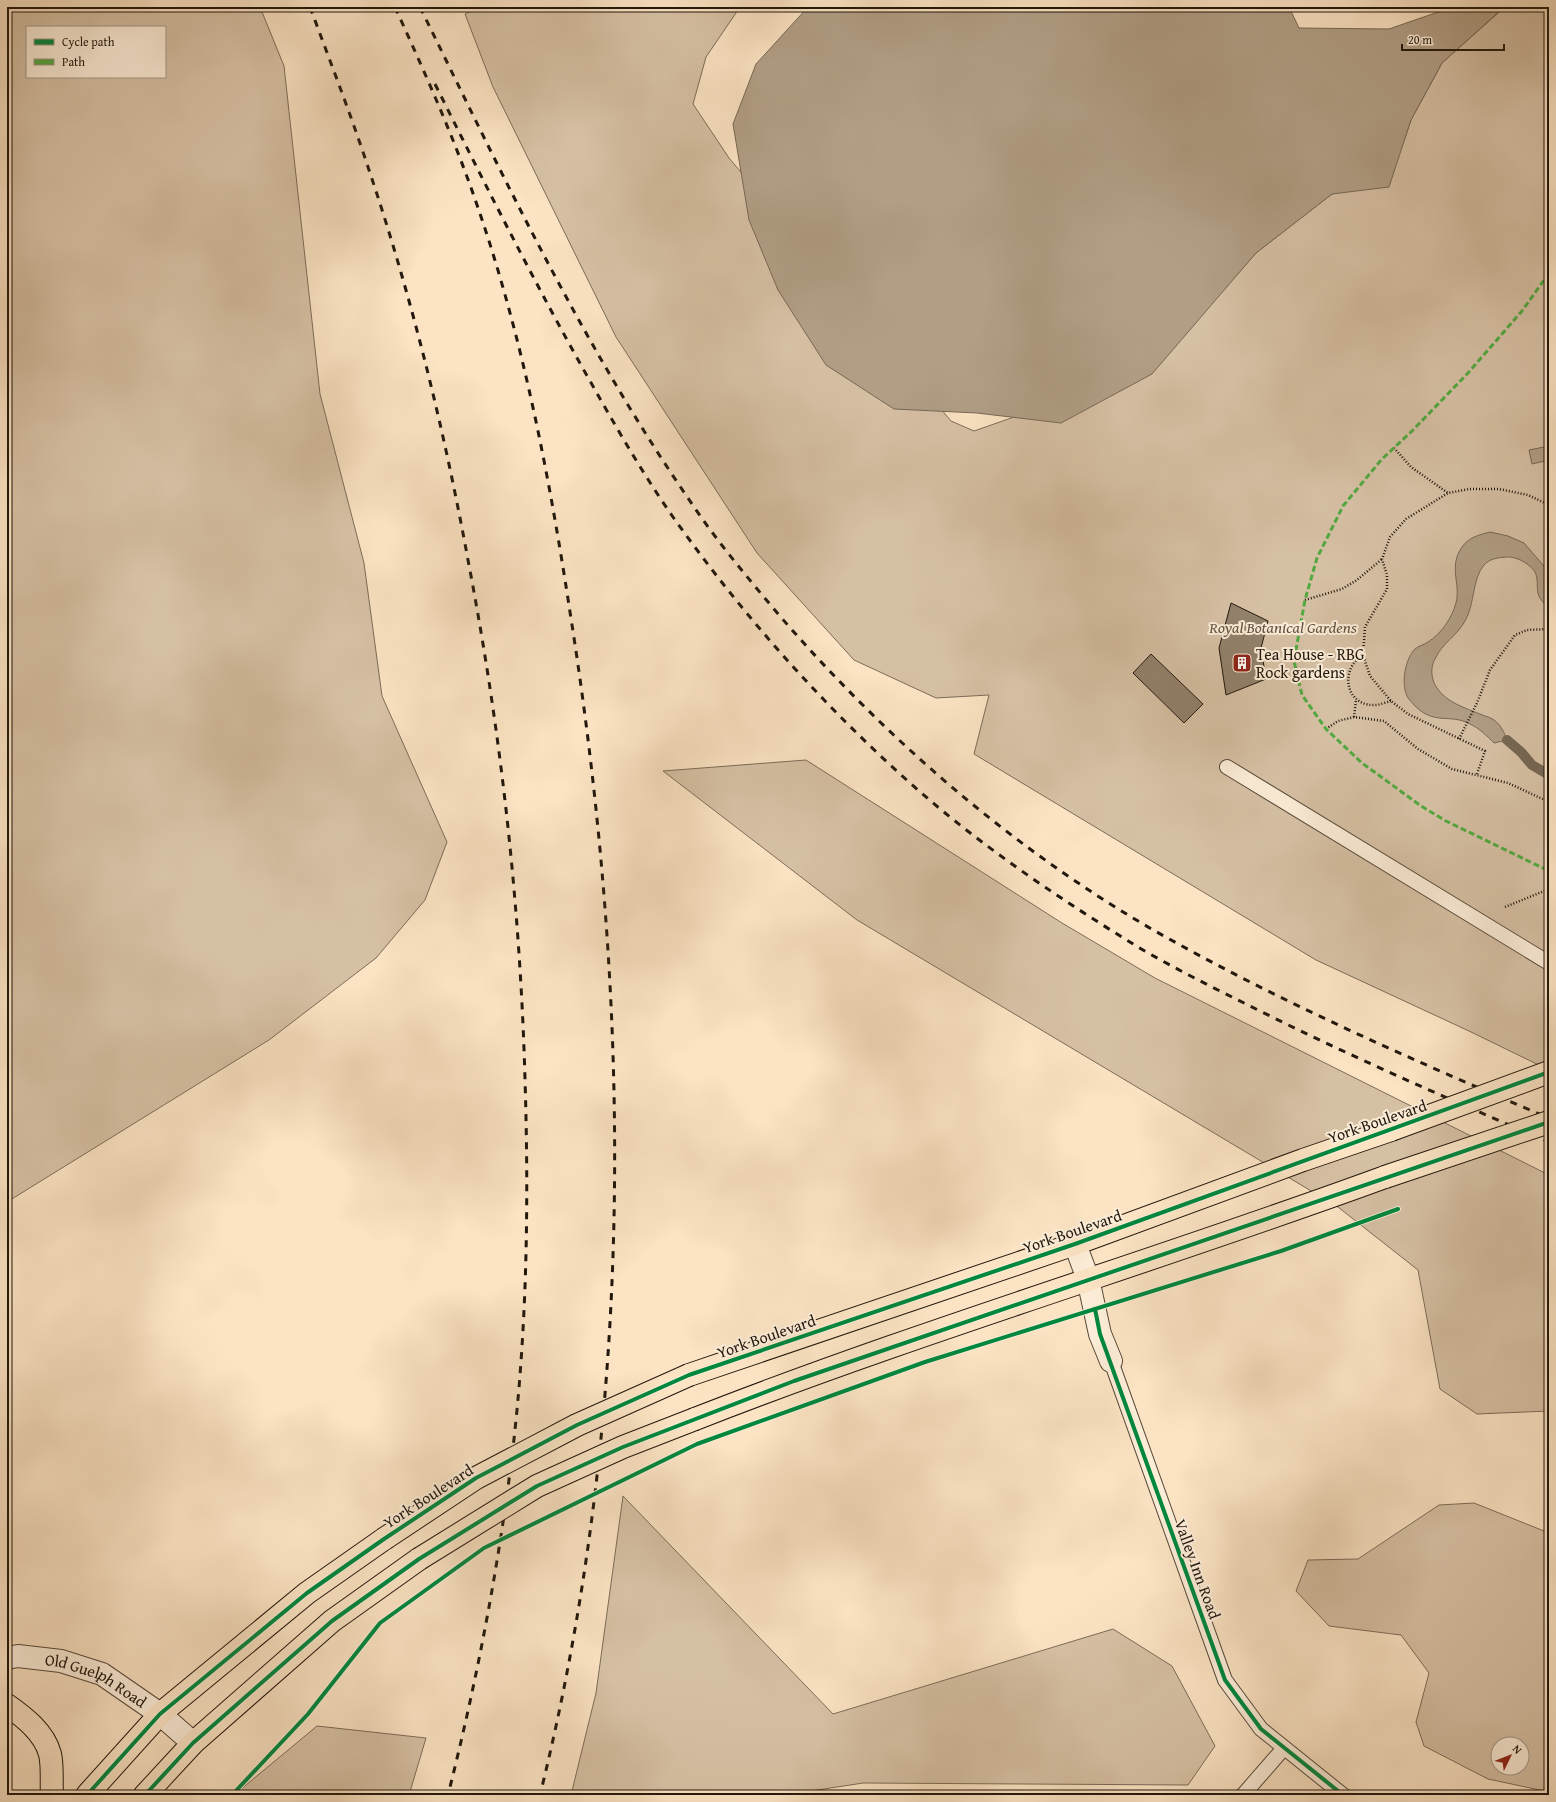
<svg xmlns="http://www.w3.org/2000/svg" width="1556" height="1802" font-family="'Gentium Book Plus',serif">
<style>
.green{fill:#d6c0a4;stroke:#7c6c58;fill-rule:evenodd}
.water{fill:#b19e85;stroke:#776855}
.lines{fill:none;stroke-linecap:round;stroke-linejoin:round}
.stream{stroke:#776855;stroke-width:10}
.building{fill:#92816c;stroke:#21170d}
.service-casing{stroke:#584a3a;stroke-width:16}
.minor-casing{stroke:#584a3a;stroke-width:24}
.tertiary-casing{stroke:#584a3a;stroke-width:24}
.primary-casing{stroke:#21170d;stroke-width:24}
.path{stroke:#21170d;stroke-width:2.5;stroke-dasharray:1 2;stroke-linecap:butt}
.service{stroke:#fcedd8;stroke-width:14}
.minor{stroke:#fcedd8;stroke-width:22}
.tertiary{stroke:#fcedd8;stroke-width:22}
.primary{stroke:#fbe3c3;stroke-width:22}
.rail{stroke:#21170d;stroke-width:3;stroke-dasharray:7 7;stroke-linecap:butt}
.primary-bridge-casing{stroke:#21170d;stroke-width:24;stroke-linecap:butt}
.primary-bridge{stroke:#fbe3c3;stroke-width:22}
.quiet{stroke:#52a941;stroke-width:3;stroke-dasharray:6 3;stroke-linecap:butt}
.cycleway-casing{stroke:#fcedd8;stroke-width:6}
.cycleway{stroke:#00873e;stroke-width:4}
.labels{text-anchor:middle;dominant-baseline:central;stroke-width:4;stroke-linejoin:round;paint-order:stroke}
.park-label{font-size:16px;font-style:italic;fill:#605242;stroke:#fcedd8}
.poi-label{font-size:16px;fill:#21170d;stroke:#fcedd8;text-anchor:start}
.street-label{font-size:16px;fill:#21170d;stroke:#fcedd8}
</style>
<rect width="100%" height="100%" fill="#fbe3c3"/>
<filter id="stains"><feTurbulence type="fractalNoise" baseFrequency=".005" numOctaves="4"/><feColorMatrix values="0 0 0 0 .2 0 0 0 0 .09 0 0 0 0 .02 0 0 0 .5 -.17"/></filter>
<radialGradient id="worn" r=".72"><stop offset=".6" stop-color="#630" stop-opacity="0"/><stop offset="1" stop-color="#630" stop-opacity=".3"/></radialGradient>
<g class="green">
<path d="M7 7H260L284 66 320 394 364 563 382 696 447 842 425 900 376 958 269 1040 7 1202ZM27 27H165V77H27Z"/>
<path d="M480 7H740L706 57 693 104 729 158 951 421 974 431 1103 386 1233 279 1256 253 1332 194 1338 193 1405 138 1411 120 1442 63 1505 7H1549V1070L1469 1031 1316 960 974 754 989 695 936 698 854 660 757 553 616 337 493 87 465 14Z"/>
<path d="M806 760 1062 923 1155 978 1549 1175V1411L1477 1414 1440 1389 1418 1270 1338 1207 857 920 663 771Z"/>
<path d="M623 1496 833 1714 1113 1629 1172 1666 1215 1746 1188 1785 863 1783 785 1795H571L596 1693Z"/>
<path d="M1474 1503 1549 1533V1792L1488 1779 1424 1746 1416 1722 1429 1673 1401 1635 1329 1626 1296 1591 1308 1560 1358 1559 1439 1505ZM1498 1744H1522V1768H1498Z"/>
<path d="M317 1726 426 1738 409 1795H234Z"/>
</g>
<g class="water">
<path d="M808 7H1289L1299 28 1389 29 1441 11V7H1504L1442 63 1411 120 1389 187 1332 194 1256 253 1152 374 1061 423 977 413 894 409 826 365 778 290 749 220 733 124 756 64Z"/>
<path d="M1549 446V460L1532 464 1529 450Z"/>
<path d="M1490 532 1508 536 1524 543 1549 572V607C1531 595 1541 585 1535 572 1530 564 1519 558 1510 557 1501 557 1490 558 1484 565 1472 579 1475 604 1465 621 1457 636 1442 643 1435 659 1430 667 1431 680 1437 688 1446 702 1465 708 1480 714 1484 716 1490 717 1494 720 1501 725 1504 732 1507 740L1494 743C1487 736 1479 728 1470 724 1450 713 1434 726 1414 705 1412 702 1408 699 1407 696 1401 683 1405 659 1415 649 1418 646 1424 645 1428 642 1441 634 1452 618 1456 603 1461 583 1448 567 1462 547 1469 537 1479 535 1490 532Z"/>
</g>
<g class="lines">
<path class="stream" d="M1507 740 1521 752 1532 765 1549 775"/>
</g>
<g class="building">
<path d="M1231 603 1268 621 1261 648 1266 679 1226 695 1219 648Z"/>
<path d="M1151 654 1203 704 1184 723 1133 673Z"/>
</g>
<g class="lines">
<g class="service-casing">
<g id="service">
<path d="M1227 767 1549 963"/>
<path d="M1111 1361 1225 1680 1261 1729 1343 1795"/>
<path d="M1243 1795 1284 1748"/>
</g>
</g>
<g class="minor-casing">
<path id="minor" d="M1075 1244 1088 1279 1100 1334 1111 1361"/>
</g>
<g class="tertiary-casing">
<g id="tertiary">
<path id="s1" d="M7 1658 18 1656 61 1661 102 1674 160 1714 193 1743"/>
</g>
</g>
<g class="primary-casing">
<g id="primary">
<path d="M689 1375 1075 1244 1303 1160 1391 1130"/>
<path d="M695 1419C922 1330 1156 1261 1385 1177"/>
<path d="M7 1705C24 1717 44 1732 50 1754 53 1767 51 1782 52 1795"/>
<path d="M87 1795 160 1714 307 1593 384 1539"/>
<path d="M145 1795 193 1743 332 1621 419 1559"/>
</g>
</g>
<g class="path">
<path d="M1394 448 1411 467 1448 493"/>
<path d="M1305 600 1342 589 1357 580 1382 559"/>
<path d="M1547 629 1549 644"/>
<path d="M1363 655C1359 658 1354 662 1352 666 1342 685 1353 706 1375 705 1380 705 1386 702 1391 701"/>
<path d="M1354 717 1356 700"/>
<path d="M1326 729 1338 721 1354 717 1384 721 1418 749 1452 769 1508 783 1549 802"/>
<path d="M1459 739 1477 703 1490 670 1515 635 1527 630 1549 629"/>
<path d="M1477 774 1485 751 1408 714 1391 701 1370 676 1363 655 1365 627 1387 589V575L1382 559 1390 537 1406 519 1448 493 1469 489H1499L1528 495 1549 505"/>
<path d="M1505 907 1549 889"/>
</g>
<use href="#service" class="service"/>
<use href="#minor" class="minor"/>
<use href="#tertiary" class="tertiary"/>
<use href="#primary" class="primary"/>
<g class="rail">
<path d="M310 7C330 61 351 115 369 170 412 298 444 429 468 560 501 732 520 904 525 1079 529 1209 527 1342 510 1472 496 1581 475 1688 448 1795"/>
<path d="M395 7C424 71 453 135 476 202 522 334 549 474 570 612 632 1004 636 1408 540 1795"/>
<path d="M420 7C502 174 582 344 688 498 715 539 747 577 779 615 886 739 1013 849 1155 931 1282 1003 1415 1061 1549 1118"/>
<path d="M435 84C485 184 535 284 590 381 616 427 643 474 673 517 744 617 826 709 918 790 984 848 1063 901 1138 947 1177 970 1218 990 1258 1010 1354 1058 1451 1100 1549 1142"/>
</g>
<g class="primary-bridge-casing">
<g id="primary-bridge">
<path d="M1391 1130 1549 1072"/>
<path d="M1385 1177 1549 1122"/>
<path d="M384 1539 476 1478 577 1425 689 1375"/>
<path d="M419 1559 537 1486 623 1447 695 1419"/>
</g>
</g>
<use href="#primary-bridge" class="primary-bridge"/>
<path class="quiet" d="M1549 273 1522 311 1468 373 1412 431 1382 459 1343 506 1317 558 1305 600 1294 661 1302 695 1326 729 1362 763 1421 806 1446 821 1549 871"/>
<g class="cycleway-casing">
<g id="cycleway">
<path d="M1095 1309 1100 1334 1225 1680 1261 1729 1343 1795"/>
<path d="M87 1795 160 1714 307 1593 384 1539 476 1478 577 1425 689 1375 1075 1244 1549 1072"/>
<path d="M145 1795 193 1743 332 1621 419 1559 537 1486 623 1447 794 1381 1549 1122"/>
<path d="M232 1795 308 1714 380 1623 484 1548 697 1444 925 1362 1281 1251 1398 1209"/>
</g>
</g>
<use href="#cycleway" class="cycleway"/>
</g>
<defs>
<g id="building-square" transform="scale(1)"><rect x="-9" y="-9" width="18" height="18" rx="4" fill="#8f2418" stroke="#fcedd8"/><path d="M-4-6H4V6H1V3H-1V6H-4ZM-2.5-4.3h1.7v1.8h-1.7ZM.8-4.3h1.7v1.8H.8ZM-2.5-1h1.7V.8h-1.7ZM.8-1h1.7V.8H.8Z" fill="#fff"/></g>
</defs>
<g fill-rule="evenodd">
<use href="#building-square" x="1242" y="663"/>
</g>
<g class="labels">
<g class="park-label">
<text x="1283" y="627">Royal Botanical Gardens</text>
</g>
<g class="poi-label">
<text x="1256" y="654">Tea House - RBG<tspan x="1256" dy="18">Rock gardens</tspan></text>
</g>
<g class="street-label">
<text transform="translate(1377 1121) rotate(-19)">York Boulevard</text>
<text transform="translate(1072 1231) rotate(-19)">York Boulevard</text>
<text transform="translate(766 1336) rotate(-19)">York Boulevard</text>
<text transform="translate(428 1496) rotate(-33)">York Boulevard</text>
<text transform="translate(1198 1569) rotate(70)">Valley Inn Road</text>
<text stroke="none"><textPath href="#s1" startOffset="94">Old Guelph Road</textPath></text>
</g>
</g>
<rect width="1556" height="1802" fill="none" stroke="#fbe3c3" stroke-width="24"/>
<rect x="8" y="8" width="1540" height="1786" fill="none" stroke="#21170d" stroke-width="2"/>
<rect x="12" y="12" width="1532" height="1778" fill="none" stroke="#21170d"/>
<rect x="26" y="26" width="140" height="52" fill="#fcedd8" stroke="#a49787"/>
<rect x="34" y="39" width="20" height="6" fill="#00873e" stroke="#a49787"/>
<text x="62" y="46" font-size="12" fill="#21170d">Cycle path</text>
<rect x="34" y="59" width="20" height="6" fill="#52a941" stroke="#a49787"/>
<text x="62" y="66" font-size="12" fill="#21170d">Path</text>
<g transform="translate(1510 1756) rotate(47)"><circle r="19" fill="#fcedd8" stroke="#a49787"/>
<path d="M0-3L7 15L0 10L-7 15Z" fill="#8f2418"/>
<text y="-6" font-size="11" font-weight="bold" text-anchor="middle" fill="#21170d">N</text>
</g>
<path d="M1402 44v6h102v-6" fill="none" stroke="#21170d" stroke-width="2"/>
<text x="1408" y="44" font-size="12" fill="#21170d" stroke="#fcedd8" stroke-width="3" paint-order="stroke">20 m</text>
<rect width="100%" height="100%" filter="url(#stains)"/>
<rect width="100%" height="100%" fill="url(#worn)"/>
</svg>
